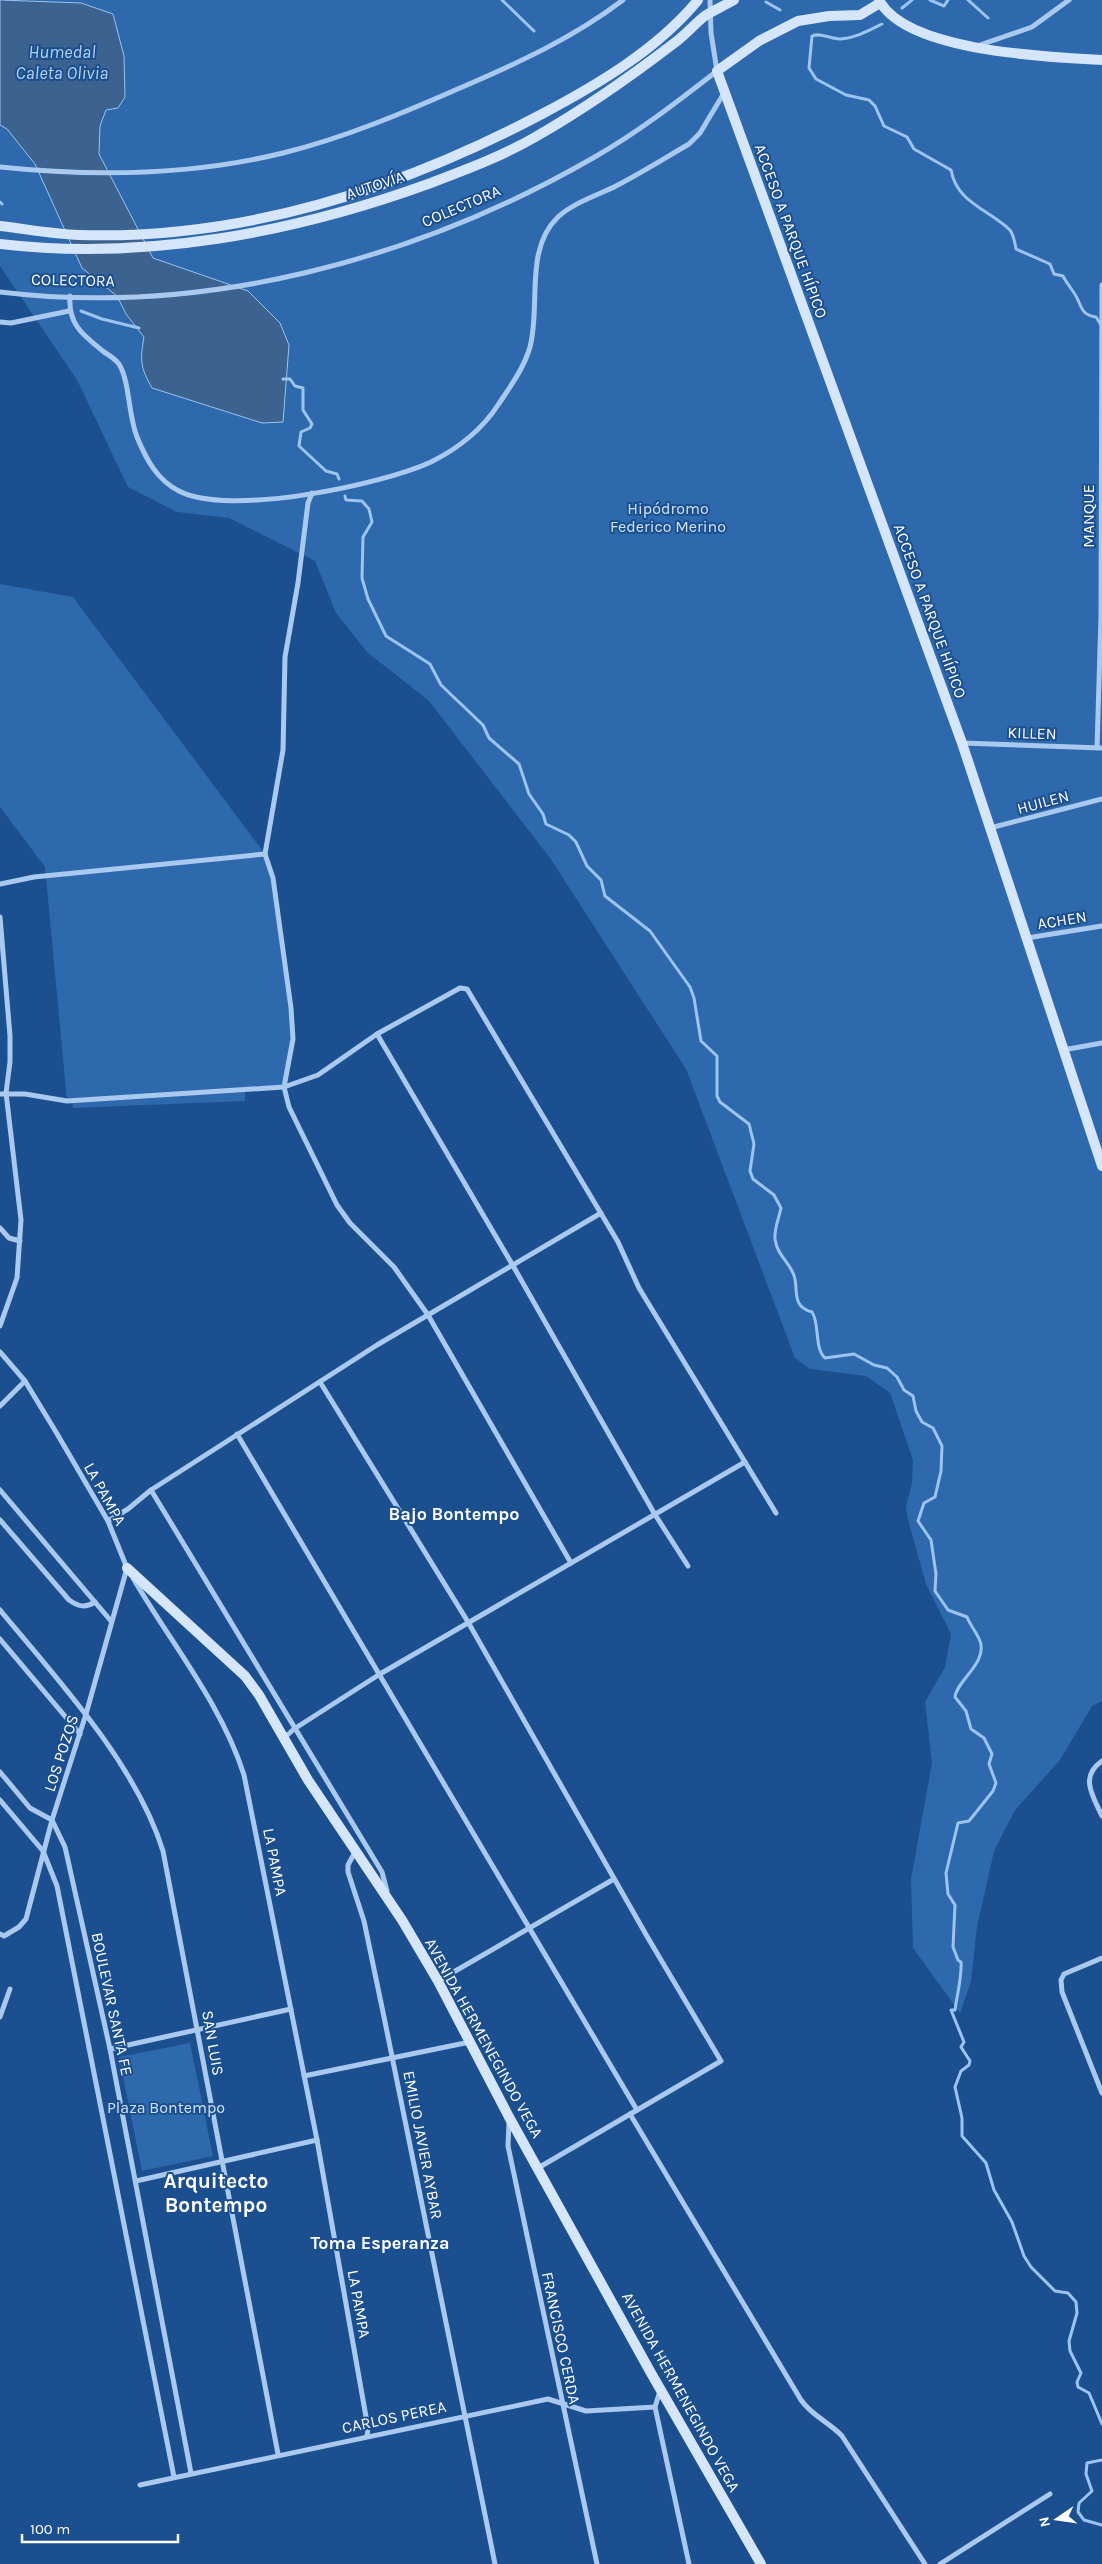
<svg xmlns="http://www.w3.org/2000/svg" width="1102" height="2564" font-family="Karla,sans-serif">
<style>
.green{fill:#2e69ad}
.water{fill:#3c6290;stroke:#9cc4f0}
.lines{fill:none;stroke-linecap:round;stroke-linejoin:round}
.stream{stroke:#9cc4f0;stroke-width:3}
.street{stroke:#a9c9ee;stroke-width:5}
.secondary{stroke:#d6e6fa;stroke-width:10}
.labels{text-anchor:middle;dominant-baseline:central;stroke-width:4;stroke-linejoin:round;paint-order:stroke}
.street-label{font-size:16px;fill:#fff;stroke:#1b4f8f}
.park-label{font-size:16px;fill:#cfe3fa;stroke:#1b4f8f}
.water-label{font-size:18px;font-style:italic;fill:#b5d3f5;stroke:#1b4f8f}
.neighbourhood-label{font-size:18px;font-weight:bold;fill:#fff;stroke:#1b4f8f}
.district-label{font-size:21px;font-weight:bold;fill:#fff;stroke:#1b4f8f}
</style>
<rect width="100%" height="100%" fill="#1b4f8f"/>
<g class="green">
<path d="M0 0H1102V1701L1092 1706 1060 1760 1015 1810 994 1851 977 1927 971 1981 960 2013 913 1948 911 1879 932 1763 925 1702 945 1667 951 1634 926 1584 908 1520 906 1506 912 1483 913 1460 890 1393 866 1376 810 1369 795 1358 686 1069 550 858 429 701 367 652 336 613 315 561 229 518 177 512 128 487 77 380 0 266Z"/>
<path d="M0 584 73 597 265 854 269 861 293 1039 284 1087 245 1091V1101L73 1108 72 1101H67L45 867 0 807Z"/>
<path d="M190 2043 213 2156 142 2171 119 2057Z"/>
</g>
<path class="water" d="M0 0 81 3 113 14 124 56 125 97 118 108 106 110 100 126 99 154 153 258 248 291 280 323 289 345 283 422 262 423 152 388C140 367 140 360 144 337L126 314 117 296 82 268 35 164 7 129 0 125Z"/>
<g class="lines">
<g class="stream">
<path d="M502 0 534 31"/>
<path d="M930 0 944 6 948 0"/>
<path d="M968 0 988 18"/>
<path d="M766 2 780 10"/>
<path d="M902 8 912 0"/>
<path d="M882 24C868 31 855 38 840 39 830 39 821 32 812 36L809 68 816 79 846 95 869 100 875 106 884 126 907 137 914 149 951 170C957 203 988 209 1010 230 1013 234 1015 243 1016 249L1050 264 1054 274 1063 276C1067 284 1073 290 1077 298 1082 308 1082 315 1096 317L1101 325"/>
<path d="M0 202 2 204"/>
<path d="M81 311 102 319 139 328"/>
<path d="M283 379H290L295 386 303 388V410L312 424 310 428 301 432 299 446 326 471 337 474 339 479"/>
<path d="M345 496 346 500 362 501 369 509 372 522 363 537 362 578 368 599 386 636 430 664 441 685 483 725 489 738 519 764 529 794 543 814 546 824 569 835 576 842 587 866 601 880 605 896 650 931 690 987 694 998 701 1041 717 1056V1096L720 1102 749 1124 754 1144 750 1171 753 1179 774 1195 781 1208C779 1218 774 1229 775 1239 777 1254 787 1260 793 1273 800 1286 789 1306 812 1312 820 1324 814 1348 825 1358L854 1354 874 1365 887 1368 897 1377 904 1390 913 1396 916 1411 922 1422 933 1428 942 1446 941 1471 935 1497 924 1503 918 1521 931 1540 936 1574 935 1591 948 1610 967 1617C970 1625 977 1633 980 1641 988 1663 956 1681 955 1697L966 1711 971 1729 984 1738 992 1754 989 1764 996 1783 993 1791 969 1821 958 1823 946 1873 948 1894 955 1905 953 1947 958 1960 961 1962C962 1978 957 1994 955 2010H951L964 2042 961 2047 970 2061 969 2065 961 2071 955 2087 962 2118V2136L986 2163 994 2190 1012 2222 1024 2256 1031 2267 1055 2291 1068 2293 1076 2302 1077 2313 1069 2341 1070 2351 1081 2373 1077 2382 1078 2387 1089 2393 1102 2424"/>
<path d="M1102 2460 1087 2463 1086 2474 1092 2491 1079 2503 1078 2512 1084 2520 1102 2525"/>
</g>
<g class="street">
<path d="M977 46 1032 27 1069 0"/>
<path d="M0 167C95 177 189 176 283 153 344 138 403 113 460 88 518 63 573 38 623 0"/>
<path d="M0 292C205 317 417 259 593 158 637 133 677 102 717 71L711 33 710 0"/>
<path d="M70 296C68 325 83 335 104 352 109 355 115 359 119 364 130 382 128 415 137 437 146 459 157 480 179 491 228 517 381 485 431 462 459 448 481 431 498 405 510 387 524 368 530 347 541 306 524 249 558 217 573 203 598 195 616 186 641 173 665 158 689 144L700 133 724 93"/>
<path d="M0 322 11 323 69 311"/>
<path d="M312 493 308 503 298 583 285 657 283 750 265 854 273 878 291 1008 293 1039 284 1087 289 1107 337 1205 350 1223 394 1267 428 1315 571 1563"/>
<path d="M963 743 1102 748"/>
<path d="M1097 748 1101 616 1102 285"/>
<path d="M990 828 1102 799"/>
<path d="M0 884 34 877 265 854"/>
<path d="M0 917 10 1036V1062L6 1093 21 1220 17 1278 0 1326"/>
<path d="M1027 938 1102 926"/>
<path d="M377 1034 512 1264 654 1513 688 1566"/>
<path d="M1063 1050 1102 1043"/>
<path d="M0 1094H25L67 1101 284 1087 318 1075 377 1034 460 988 467 989 618 1242 639 1288 776 1513"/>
<path d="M0 1228 9 1238 20 1241"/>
<path d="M0 1352 25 1381 56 1432 108 1521 127 1568"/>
<path d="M320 1382 468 1622 648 1938 721 2061 538 2168"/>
<path d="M0 1406 25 1381"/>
<path d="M237 1434 637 2110"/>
<path d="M0 1490 111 1621"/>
<path d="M151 1490 382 1872 387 1891"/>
<path d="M0 1520 69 1600C79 1607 85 1608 95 1602"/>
<path d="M108 1521 128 1509 151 1490 377 1345 601 1213"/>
<path d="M133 1578C170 1642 221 1703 244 1775L317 2140 368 2428 367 2436"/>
<path d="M0 1610C58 1680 136 1764 163 1851L278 2454"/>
<path d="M0 1639 80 1734"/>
<path d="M284 1738 294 1729 380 1674 745 1462"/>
<path d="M1102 1761C1079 1777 1093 1796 1102 1816"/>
<path d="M0 1772 30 1808 52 1820 65 1847 110 2049 191 2473"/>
<path d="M0 1800 43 1851 57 1886 174 2477"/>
<path d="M355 1852 348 1865V1872L364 1921 384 2017 495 2564"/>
<path d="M0 1934 4 1936 19 1927 26 1919 52 1820 86 1714 127 1568"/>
<path d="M1102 1958 1064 1974 1061 1980 1062 1992 1102 2093"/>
<path d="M438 1981 614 1879"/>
<path d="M0 2017 10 1989"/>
<path d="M110 2049 291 2009"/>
<path d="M304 2076 470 2042"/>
<path d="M630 2114 801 2400C812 2416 829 2422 842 2436L925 2564"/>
<path d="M509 2122 508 2146 597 2564"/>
<path d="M136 2181 317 2140"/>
<path d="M660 2391 655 2407 689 2564"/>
<path d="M140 2485 548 2399 586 2411 655 2407"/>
<path d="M940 2564 1050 2494"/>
</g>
<g class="secondary">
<path d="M879 0C906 52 1049 57 1102 60"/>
<path d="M880 3 860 15 829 16 798 21 759 41 717 71 962 743 1102 1166"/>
<path d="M0 226C26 229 53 234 79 235 242 240 400 189 542 114 597 85 658 49 698 0"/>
<path d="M0 244C144 261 293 233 428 184 465 170 503 156 537 136 584 109 630 77 673 44 685 36 694 24 706 15 715 10 725 5 734 0"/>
<path d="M127 1568 245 1676 259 1695 308 1780 402 1920 438 1981 509 2117 651 2373 761 2564"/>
</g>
</g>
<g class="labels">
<g class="street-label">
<text transform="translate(375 185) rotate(-18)">AUTOVÍA</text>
<text transform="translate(461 206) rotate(-23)">COLECTORA</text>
<text transform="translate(791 231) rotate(70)">ACCESO A PARQUE HÍPICO</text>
<text transform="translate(73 280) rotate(1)">COLECTORA</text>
<text transform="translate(1088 516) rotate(-90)">MANQUE</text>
<text transform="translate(930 611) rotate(70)">ACCESO A PARQUE HÍPICO</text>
<text transform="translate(1032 733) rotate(2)">KILLEN</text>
<text transform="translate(1043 802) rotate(-15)">HUILEN</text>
<text transform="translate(1062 920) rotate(-9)">ACHEN</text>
<text transform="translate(105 1494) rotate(61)">LA PAMPA</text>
<text transform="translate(61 1753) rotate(-72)">LOS POZOS</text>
<text transform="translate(275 1862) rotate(79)">LA PAMPA</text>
<text transform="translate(112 2004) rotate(78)">BOULEVAR SANTA FE</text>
<text transform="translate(484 2038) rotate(61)">AVENIDA HERMENEGINDO VEGA</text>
<text transform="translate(213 2043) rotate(80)">SAN LUIS</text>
<text transform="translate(423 2145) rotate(79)">EMILIO JAVIER AYBAR</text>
<text transform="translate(359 2304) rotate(80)">LA PAMPA</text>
<text transform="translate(561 2338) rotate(78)">FRANCISCO CERDA</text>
<text transform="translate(681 2392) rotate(61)">AVENIDA HERMENEGINDO VEGA</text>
<text transform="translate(394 2417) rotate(-12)">CARLOS PEREA</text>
</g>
<g class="park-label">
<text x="668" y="508">Hipódromo<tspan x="668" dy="18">Federico Merino</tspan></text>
<text x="166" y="2107">Plaza Bontempo</text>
</g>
<g class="water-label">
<text x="62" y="52">Humedal<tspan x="62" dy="21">Caleta Olivia</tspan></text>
</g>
<g class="neighbourhood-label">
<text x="454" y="1514">Bajo Bontempo</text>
<text x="380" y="2243">Toma Esperanza</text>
</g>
<g class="district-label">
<text x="216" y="2181">Arquitecto<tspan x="216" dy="24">Bontempo</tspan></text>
</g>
</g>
<g transform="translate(1057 2519) rotate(257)" stroke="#1b4f8f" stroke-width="4" paint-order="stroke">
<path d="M0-4L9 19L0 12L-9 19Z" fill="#ffffff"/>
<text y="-8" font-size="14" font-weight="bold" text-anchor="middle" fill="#ffffff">N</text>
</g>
<path d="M22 2534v8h156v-8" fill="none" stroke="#ffffff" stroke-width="2.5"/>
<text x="30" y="2534" font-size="15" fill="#ffffff" stroke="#1b4f8f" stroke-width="4" paint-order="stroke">100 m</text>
</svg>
